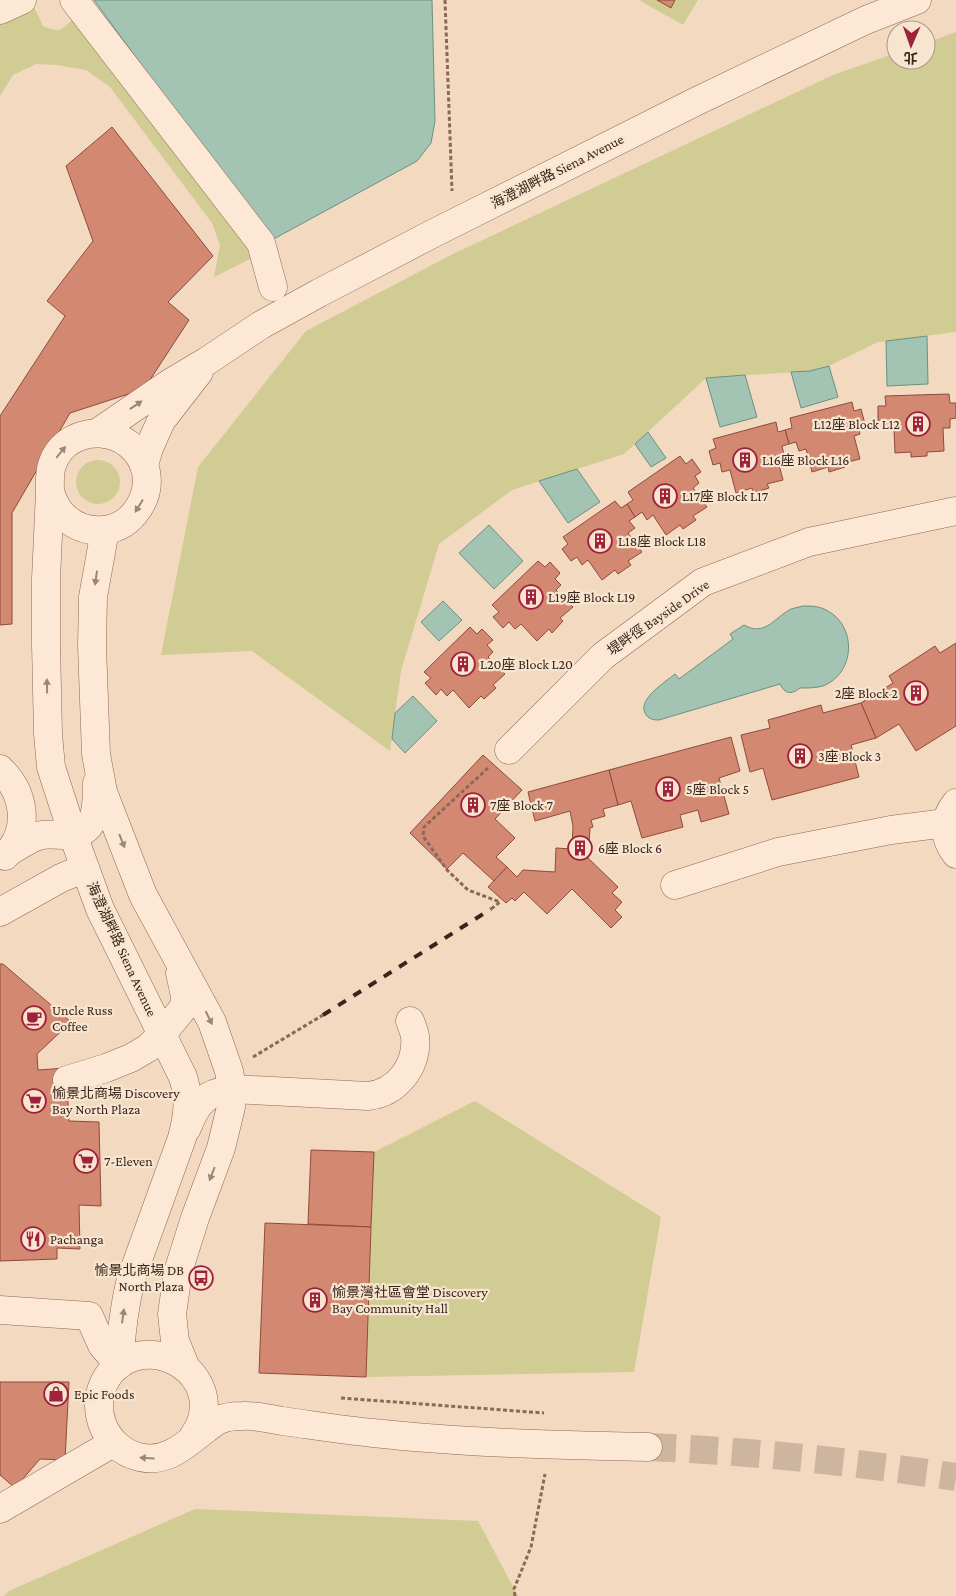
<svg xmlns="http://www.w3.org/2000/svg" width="956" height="1596" font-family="'Crimson Pro','Noto Sans TC',serif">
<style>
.green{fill:#d1cc93}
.water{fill:#a3c3b3;stroke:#699280}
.building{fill:#d38872;stroke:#8e4b3a}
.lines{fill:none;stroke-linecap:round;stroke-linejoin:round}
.minor-tunnel{stroke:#cdb59f;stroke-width:28;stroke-dasharray:28 14;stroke-linecap:butt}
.minor-casing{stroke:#8c6856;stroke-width:29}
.path{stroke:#8c6856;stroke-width:3;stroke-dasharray:4 2.5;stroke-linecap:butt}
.minor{stroke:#fce8d4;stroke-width:28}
.rail{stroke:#3a251c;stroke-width:4;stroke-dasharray:9 9;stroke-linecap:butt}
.oneway{fill:#9b8678}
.labels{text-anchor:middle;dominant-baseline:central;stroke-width:4.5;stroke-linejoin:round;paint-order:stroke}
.street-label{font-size:14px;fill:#3a251c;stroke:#f8e5d0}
.poi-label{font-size:14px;fill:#3a251c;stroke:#f8e5d0;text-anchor:start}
</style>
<rect width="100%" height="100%" fill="#f2d9c0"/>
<g class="green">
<path d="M639 0H698L683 25Z"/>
<path d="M34 7 43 26C61 33 61 31 74 18L255 250 254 257 214 277 220 245 212 223 110 87 86 70 57 65 36 64 13 75 0 96V23Z"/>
<path d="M956 32V332L878 342 829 366 810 371 706 378 624 454 512 490 439 544 401 671 390 751 252 651 161 655 198 467 306 331 453 254 833 75 896 53V60H926V43Z"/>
<circle cx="98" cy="482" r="22"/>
<path d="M475 1101 661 1217 634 1372 366 1377 374 1152Z"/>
<path d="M195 1509 478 1521 518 1596H4L9 1591Z"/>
</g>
<g class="water">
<path d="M94 0H432L435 121 431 143 417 161 270 241Z"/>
<path d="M927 336 928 384 887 386 886 341Z"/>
<path d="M829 366 838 397 801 408 791 372 810 371Z"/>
<path d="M745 375 757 417 720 427 706 378Z"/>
<path d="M648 432 666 458 651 467 635 444Z"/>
<path d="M577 469 600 502 568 523 539 481Z"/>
<path d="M489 525 523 561 494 589 459 553Z"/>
<path d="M443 601 462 620 439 641 421 622Z"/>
<path d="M803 606C811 606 819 606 826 610 857 625 856 673 823 686 816 688 808 688 800 688 791 695 785 694 780 684L659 720C653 720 648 719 645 713 638 699 665 682 675 674L679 679 733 639 730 634 744 625C765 637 774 618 791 609 795 608 799 607 803 606Z"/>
<path d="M413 696 437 721 405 753 392 739 395 713Z"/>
</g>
<g class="building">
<path d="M657 0H675L671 8Z"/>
<path d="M112 127 213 256 168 302 189 320 144 389 70 413 12 513V624L0 625V416L65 316 47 301 93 241 66 166Z"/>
<path d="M949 394 950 403H956V418L950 419V428H943L944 451 927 452V456L911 457V452L895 453 894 430H886V421H878V406H886L885 396Z"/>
<path d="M852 402 854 411 861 409 865 424 858 425 860 434 854 436 860 459 844 463 845 467 829 472 828 467 812 472 806 449 799 451 796 442 789 444 785 430 792 428 790 418Z"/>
<path d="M776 422 778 432 785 430 789 444 782 446 784 455 777 457 783 480 767 484 769 488 753 493 752 488 736 493 730 470 722 472 720 463 713 465 709 451 716 448 713 439Z"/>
<path d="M680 456 686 464 692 459 701 472 695 476 699 483 693 488 707 507 693 516 696 520 683 529 680 525 666 535 653 515 647 520 642 512 635 517 627 504 633 500 628 492Z"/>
<path d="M615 501 621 508 627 504 635 517 629 521 635 528 628 533 642 552 628 561 631 565 618 574 615 570 602 580 588 560 582 565 577 557 571 561 562 549 568 544 563 537Z"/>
<path d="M538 561 545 567 550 562 560 573 555 579 561 585 556 590 573 607 560 618 563 621 552 633 549 629 537 641 521 624 515 629 509 622 503 628 493 617 499 612 492 605Z"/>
<path d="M470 627 477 634 482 629 493 640 487 645 493 652 488 657 505 674 493 685 496 688 484 699 481 696 469 708 453 690 447 696 441 689 436 695 425 683 431 678 424 672Z"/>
<path d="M956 643V726L916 751 899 724 876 738 861 703 893 683 889 676 935 646 940 653Z"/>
<path d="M861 703 876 738 851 745 859 777 772 800 763 768 750 772 741 735 770 728 768 720 821 705 823 713Z"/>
<path d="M731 737 740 771 719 778 729 814 701 822 698 810 680 815 683 827 642 838 631 801 618 805 609 770Z"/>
<path d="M483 755 522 790 495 819 515 838 496 857 507 867 494 881 463 853 447 869 410 833Z"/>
<path d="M609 770 618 805 603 809 605 816 591 820 593 827 590 828 588 858 618 887 612 893 622 902 615 910 622 917 611 928 572 889 547 914 524 892 515 901 512 898 506 903 488 887 507 867 517 877 523 870 555 872 556 848 572 849 573 826 570 811 535 821 528 792Z"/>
<path d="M0 964H3L71 1022 37 1054 38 1070 66 1068 69 1121 99 1122 101 1206 79 1205 80 1249 57 1248V1259L0 1261Z"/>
<path d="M311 1150 374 1152 371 1227 308 1224Z"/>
<path d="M265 1223 371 1227 366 1377 259 1373Z"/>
<path d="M0 1382H69L65 1460 40 1459 15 1488 0 1475Z"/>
</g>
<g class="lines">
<path class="minor-tunnel" d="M648 1447C752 1451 853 1462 956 1477"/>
<g class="minor-casing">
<g id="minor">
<path d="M74 0 261 243 273 287"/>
<path d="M0 10 22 0"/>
<path d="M97 433 170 383 207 361 261 325 319 293 434 233 697 101 866 20 917 0"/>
<path d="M144 465 149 448 161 421 199 372"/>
<path d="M50 492C54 502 57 511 66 518 85 535 117 535 134 514 144 502 149 488 146 472 135 424 67 420 52 465 49 474 50 483 50 492L46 579V644L48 734 51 767 73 835 100 909 183 1077C190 1100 188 1115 182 1138L131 1279C124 1307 121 1335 119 1365"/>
<path d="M105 530 93 597 92 646 96 754 103 792 143 895 212 1022 229 1071 232 1089 231 1107 221 1148 195 1218 178 1272 172 1314 175 1341 186 1368"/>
<path d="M509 750 603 656 703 582 809 542 956 511"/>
<path d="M0 769C25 793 31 830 5 856"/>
<path d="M956 803C943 819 943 838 956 854"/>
<path d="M10 851C19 846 28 839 38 836 46 833 57 835 66 835 97 835 97 808 97 783"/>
<path d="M675 885 778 852 891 830 946 823"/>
<path d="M0 912 61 878 85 868"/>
<path d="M67 1080 106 1068 131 1058 148 1048 162 1034 185 1006V996L180 973"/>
<path d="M187 1128C197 1102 205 1093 232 1089L368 1096C397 1093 418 1066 415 1036 414 1031 412 1026 410 1021"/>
<path d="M0 1310 89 1316 102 1345 119 1365"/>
<path d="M191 1440C195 1434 200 1427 202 1419 216 1367 146 1332 111 1372 86 1402 102 1448 139 1457 167 1464 186 1444 206 1429 210 1426 215 1422 219 1420 225 1417 236 1416 243 1416 255 1415 270 1419 282 1421 312 1425 343 1430 373 1433 464 1443 556 1445 648 1447"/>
<path d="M0 1509 113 1443"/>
</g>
</g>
<g class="path">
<path d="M445 0 452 191"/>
<path d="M488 768 424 827 423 836 447 870 468 890 500 902 491 909"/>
<path d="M253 1057 323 1015"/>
<path d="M341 1398 544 1413"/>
<path d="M515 1596 514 1589 531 1547 545 1474"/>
</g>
<use href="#minor" class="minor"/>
<path class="rail" d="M323 1015 491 909"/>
</g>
<defs><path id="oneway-solid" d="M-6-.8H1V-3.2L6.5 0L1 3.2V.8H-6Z" transform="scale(1.25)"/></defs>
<g class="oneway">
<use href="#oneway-solid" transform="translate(136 405) rotate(-34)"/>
<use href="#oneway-solid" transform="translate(61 452) rotate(-51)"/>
<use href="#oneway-solid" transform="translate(139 506) rotate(122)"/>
<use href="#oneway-solid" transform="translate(96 578) rotate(98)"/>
<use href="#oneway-solid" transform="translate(47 686) rotate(-91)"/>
<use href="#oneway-solid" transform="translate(122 841) rotate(68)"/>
<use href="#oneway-solid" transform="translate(209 1018) rotate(64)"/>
<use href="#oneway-solid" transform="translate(212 1174) rotate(111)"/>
<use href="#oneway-solid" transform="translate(123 1316) rotate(-82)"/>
<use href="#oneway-solid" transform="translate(147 1458) rotate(-176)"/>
</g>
<defs>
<g id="building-ring" transform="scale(1.25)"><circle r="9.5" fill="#f8e5d0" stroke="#a0213b" stroke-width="1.5"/><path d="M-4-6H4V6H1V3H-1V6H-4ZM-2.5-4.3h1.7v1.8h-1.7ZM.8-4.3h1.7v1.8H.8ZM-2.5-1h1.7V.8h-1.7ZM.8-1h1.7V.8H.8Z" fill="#a0213b"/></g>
<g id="cafe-ring" transform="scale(1.25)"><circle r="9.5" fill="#f8e5d0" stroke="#a0213b" stroke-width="1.5"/><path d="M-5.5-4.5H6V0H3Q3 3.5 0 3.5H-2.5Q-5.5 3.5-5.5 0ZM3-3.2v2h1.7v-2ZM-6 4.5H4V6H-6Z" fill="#a0213b"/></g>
<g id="supermarket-ring" transform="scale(1.25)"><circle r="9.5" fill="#f8e5d0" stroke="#a0213b" stroke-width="1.5"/><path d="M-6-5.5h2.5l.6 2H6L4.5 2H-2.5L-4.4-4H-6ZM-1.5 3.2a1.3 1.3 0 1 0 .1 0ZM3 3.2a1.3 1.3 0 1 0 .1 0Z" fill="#a0213b"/></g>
<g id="restaurant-ring" transform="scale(1.25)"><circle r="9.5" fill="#f8e5d0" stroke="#a0213b" stroke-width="1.5"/><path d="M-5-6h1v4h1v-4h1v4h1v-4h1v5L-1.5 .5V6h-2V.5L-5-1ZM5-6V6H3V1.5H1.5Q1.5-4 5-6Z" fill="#a0213b"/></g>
<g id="bus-ring" transform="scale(1.25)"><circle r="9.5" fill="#f8e5d0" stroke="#a0213b" stroke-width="1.5"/><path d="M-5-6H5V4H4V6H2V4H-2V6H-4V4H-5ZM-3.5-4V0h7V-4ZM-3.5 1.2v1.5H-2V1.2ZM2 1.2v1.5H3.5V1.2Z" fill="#a0213b"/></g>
<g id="shop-ring" transform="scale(1.25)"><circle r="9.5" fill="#f8e5d0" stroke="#a0213b" stroke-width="1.5"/><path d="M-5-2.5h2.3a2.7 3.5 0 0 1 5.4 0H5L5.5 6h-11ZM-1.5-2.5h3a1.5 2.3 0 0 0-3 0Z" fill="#a0213b"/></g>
</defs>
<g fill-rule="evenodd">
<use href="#building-ring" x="918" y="424"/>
<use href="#building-ring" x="745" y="460"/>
<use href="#building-ring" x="665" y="496"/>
<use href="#building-ring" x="600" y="541"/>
<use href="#building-ring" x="531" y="597"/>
<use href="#building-ring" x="463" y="664"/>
<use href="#building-ring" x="916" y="693"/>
<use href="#building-ring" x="800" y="756"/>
<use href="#building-ring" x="668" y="789"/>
<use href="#building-ring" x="473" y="805"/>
<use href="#building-ring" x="580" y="848"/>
<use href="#cafe-ring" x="34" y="1018"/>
<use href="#supermarket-ring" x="34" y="1101"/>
<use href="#supermarket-ring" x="86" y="1161"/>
<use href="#restaurant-ring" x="33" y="1239"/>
<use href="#bus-ring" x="201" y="1278"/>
<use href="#building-ring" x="315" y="1300"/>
<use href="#shop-ring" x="56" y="1394"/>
</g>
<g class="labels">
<g class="street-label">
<text transform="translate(557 171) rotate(-27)">海澄湖畔路 Siena Avenue</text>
<text transform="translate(658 617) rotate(-35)">堤畔徑 Bayside Drive</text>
<text transform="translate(122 949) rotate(65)">海澄湖畔路 Siena Avenue</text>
</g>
<g class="poi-label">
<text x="900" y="424" text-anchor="end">L12座 Block L12</text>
<text x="762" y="460">L16座 Block L16</text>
<text x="682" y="496">L17座 Block L17</text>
<text x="618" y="541">L18座 Block L18</text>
<text x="548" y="597">L19座 Block L19</text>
<text x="480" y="664">L20座 Block L20</text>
<text x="898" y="693" text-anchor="end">2座 Block 2</text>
<text x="818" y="756">3座 Block 3</text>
<text x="686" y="789">5座 Block 5</text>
<text x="490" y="805">7座 Block 7</text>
<text x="598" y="848">6座 Block 6</text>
<text x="52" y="1010">Uncle Russ<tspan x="52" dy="16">Coffee</tspan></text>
<text x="52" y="1093">愉景北商場 Discovery<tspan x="52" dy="16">Bay North Plaza</tspan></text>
<text x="104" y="1161">7-Eleven</text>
<text x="50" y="1239">Pachanga</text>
<text x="184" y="1270" text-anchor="end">愉景北商場 DB<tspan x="184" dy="16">North Plaza</tspan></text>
<text x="332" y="1292">愉景灣社區會堂 Discovery<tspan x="332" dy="16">Bay Community Hall</tspan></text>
<text x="74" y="1394">Epic Foods</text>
</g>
</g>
<g transform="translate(911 45) rotate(182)"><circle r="24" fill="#f8e5d0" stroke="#ac9888"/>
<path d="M0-4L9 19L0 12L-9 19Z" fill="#a0213b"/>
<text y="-8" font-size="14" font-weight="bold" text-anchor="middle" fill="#3a251c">北</text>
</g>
</svg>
